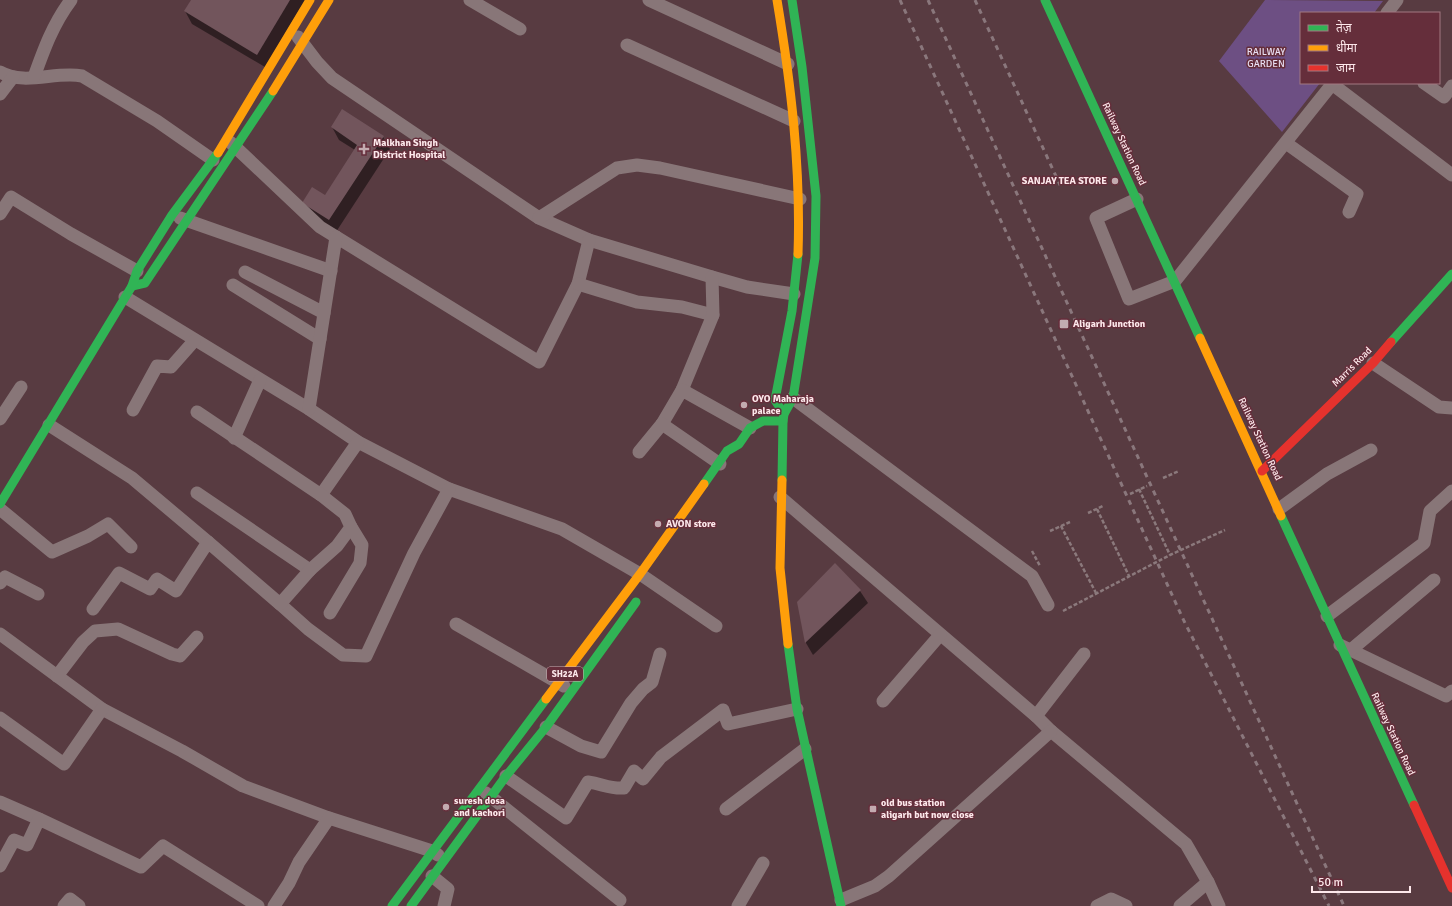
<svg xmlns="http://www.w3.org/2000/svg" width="1452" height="906" font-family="Signika,'Noto Sans Devanagari',sans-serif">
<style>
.green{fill:#6d4f83}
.shadow{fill:#0007}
.building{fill:#72555c}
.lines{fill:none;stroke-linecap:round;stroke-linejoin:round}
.path{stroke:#8b797c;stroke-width:2.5;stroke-dasharray:4 2;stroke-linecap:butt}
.street{stroke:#887678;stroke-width:13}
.fast{stroke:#30b455;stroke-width:9}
.slow{stroke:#ff9f0a;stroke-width:9}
.jam{stroke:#e5322d;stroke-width:9}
.rail{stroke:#8a777c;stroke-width:3;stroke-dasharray:5 5;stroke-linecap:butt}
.path-bridge{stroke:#8b797c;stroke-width:2.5;stroke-dasharray:4 2;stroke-linecap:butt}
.poi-dot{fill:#c3abb0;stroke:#652e3b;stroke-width:1.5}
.labels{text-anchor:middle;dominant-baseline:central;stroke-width:3;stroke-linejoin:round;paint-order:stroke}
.shield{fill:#652e3b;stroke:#cfb0b6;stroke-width:1}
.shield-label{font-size:9px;font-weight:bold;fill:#fde8eb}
.park-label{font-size:10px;fill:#e8def2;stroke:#652e3b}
.poi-label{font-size:10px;font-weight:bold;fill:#fde8eb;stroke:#652e3b;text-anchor:start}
.street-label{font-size:10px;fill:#fde8eb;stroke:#652e3b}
</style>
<rect width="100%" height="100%" fill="#583b41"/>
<path class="green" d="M1265 0 1383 1 1374 13H1301V83H1320L1282 132 1219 61Z"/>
<g class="shadow">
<path d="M192 0H305L265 67 192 24 185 11Z"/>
<path d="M332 127 383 137 390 149 336 232 310 215 303 203 325 196 355 150 339 140Z"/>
<path d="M860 591 868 603 813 655 806 643 798 603Z"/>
</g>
<g class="building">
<path d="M191 0H290L257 55 184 11Z"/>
<path d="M342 109 384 136 329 220 302 203 312 187 325 195 357 145 331 127Z"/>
<path d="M835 563 861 590 805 643 797 602Z"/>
</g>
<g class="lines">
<g class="path">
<path d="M1163 478 1179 471"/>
<path d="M1139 489 1170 555"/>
<path d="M1130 494 1147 486"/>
<path d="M1097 509 1129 576"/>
<path d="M1088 513 1103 506"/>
<path d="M1061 526 1096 593"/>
<path d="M1050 531 1070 522"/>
<path d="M1032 551 1040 566"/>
</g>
<g class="street">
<path d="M470 0 520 29"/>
<path d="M649 0 788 64"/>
<path d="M1387 13 1397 0"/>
<path d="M298 37 317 62 332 78 539 218 589 240 712 277 747 287 794 294"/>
<path d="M627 45 794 121"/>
<path d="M0 72C25 86 55 71 82 76L157 121 213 160"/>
<path d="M34 77C44 49 53 24 71 0"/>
<path d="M1424 83 1444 97 1452 86"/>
<path d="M1332 84 1452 175"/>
<path d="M0 94 13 77"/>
<path d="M230 142 320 227 539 362 578 284 589 240"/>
<path d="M1286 143 1357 194 1349 212"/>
<path d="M1137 199 1096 218 1129 299 1175 281 1333 83"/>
<path d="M0 214 11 197 71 234 137 271"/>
<path d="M180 218 331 271"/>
<path d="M539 218 617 168 637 165 660 168 800 199"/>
<path d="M245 272 324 313"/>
<path d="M578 284 637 302 682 307 713 315"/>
<path d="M233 285 320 339"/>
<path d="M125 297 309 409 358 442 449 489 562 529 640 574 716 626"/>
<path d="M1373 363 1439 407 1452 408"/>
<path d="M682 390 713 315 712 277"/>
<path d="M793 398 1032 576 1048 605"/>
<path d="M309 409 336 237"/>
<path d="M133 410 157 366 171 367 194 341"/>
<path d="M0 419 21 387"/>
<path d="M662 424 682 390 750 428"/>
<path d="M49 425 132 478 208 542"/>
<path d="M234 438 260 380"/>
<path d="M639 452 662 424 720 464"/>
<path d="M197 493 310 570"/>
<path d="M321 495 358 442"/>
<path d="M780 497 1036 716 1051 731 1186 844 1208 882 1219 906"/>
<path d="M0 509 52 552 88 536 108 524 131 547"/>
<path d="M1279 509 1327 474 1371 450"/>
<path d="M0 583 5 577 38 594"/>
<path d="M280 604 308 629 343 655 366 656 414 553 449 489"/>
<path d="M93 609 119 573 150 589 157 579 176 591 208 542 280 604 310 570 337 546 351 527 345 514 321 495 197 412"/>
<path d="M330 613 360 563 362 545 351 527"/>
<path d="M1327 616 1424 543 1430 511 1452 491"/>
<path d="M456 624 564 686"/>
<path d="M0 634 102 709 182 751 243 786 329 818 432 851 438 855"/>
<path d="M1340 645 1446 696 1452 691"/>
<path d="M1352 649 1434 580"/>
<path d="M57 676 83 642 95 631 118 629 172 654 180 656 197 637"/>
<path d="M883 701 940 635"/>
<path d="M1036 716 1084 654"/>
<path d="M0 718 64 764 102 709"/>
<path d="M546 727 581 746 601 752 631 703 643 689 652 682 660 654"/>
<path d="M506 776 566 818 588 782C603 784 609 789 624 788L634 771 643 779 661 757 723 710 728 724 797 709"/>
<path d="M486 793 620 900"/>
<path d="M0 802 39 819"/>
<path d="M726 809 805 749"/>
<path d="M0 866 14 840 27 845 39 819 141 867 163 846 258 906"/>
<path d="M432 876 448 889 444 906"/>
<path d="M841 900 875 886 889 876 1051 731"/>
<path d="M64 906 70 899 79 906"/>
<path d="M274 906 289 883 299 862 329 818"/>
<path d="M738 906 763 863"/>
<path d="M1097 906 1111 899 1126 906"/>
<path d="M1180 906 1208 882"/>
</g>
<g class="fast">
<path d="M1045 0 1200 338"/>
<path d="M132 286 145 283 273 91"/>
<path d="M1391 342 1452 274"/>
<path d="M784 414 775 400 792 311 798 254"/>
<path d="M782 480 783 421 784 414 793 398 815 258 816 196 802 67 792 0"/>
<path d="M704 484 727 451 739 444 750 428 763 421H783"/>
<path d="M0 504 132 286 137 271 172 215 218 153"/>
<path d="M1281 516 1414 805"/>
<path d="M788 644 797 709 841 906"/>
<path d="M392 906 546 699"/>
<path d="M411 906 506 776 546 727 636 602"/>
</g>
<g class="slow">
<path d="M777 0C791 84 801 168 798 254"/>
<path d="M273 91 329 0"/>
<path d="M218 153 310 0"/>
<path d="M1200 338 1281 516"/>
<path d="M782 480 780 568 788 644"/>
<path d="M546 699 640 574 704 484"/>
</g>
<g class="jam">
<path d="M1262 471 1373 363 1391 342"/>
<path d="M1414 805 1452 888"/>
</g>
<g class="rail">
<path d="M900 0 1184 621 1329 906"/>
<path d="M928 0 1344 906"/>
<path d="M975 0 1060 185"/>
</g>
<path class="path-bridge" d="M1063 611 1170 555 1225 530"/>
</g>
<g class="poi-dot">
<path d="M362 143h4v4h4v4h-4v4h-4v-4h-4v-4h4z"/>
<circle cx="1115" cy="181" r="4"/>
<rect x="1059" y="319" width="10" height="10" rx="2"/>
<circle cx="744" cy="405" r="4"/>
<circle cx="658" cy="524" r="4"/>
<circle cx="446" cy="807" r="4"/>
<rect x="869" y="805" width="8" height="8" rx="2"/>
</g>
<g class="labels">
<rect class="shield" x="547" y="667" width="36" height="14" rx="3"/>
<g class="shield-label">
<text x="565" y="674">SH22A</text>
</g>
<g class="park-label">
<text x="1266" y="52">RAILWAY<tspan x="1266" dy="12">GARDEN</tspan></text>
</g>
<g class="poi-label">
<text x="373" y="143">Malkhan Singh<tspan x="373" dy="12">District Hospital</tspan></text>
<text x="1107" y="181" text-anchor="end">SANJAY TEA STORE</text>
<text x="1073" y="324">Aligarh Junction</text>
<text x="752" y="399">OYO Maharaja<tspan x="752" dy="12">palace</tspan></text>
<text x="666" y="524">AVON store</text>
<text x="454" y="801">suresh dosa<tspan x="454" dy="12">and kachori</tspan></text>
<text x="881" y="803">old bus station<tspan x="881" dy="12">aligarh but now close</tspan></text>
</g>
<g class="street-label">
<text transform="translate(1124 144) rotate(65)">Railway Station Road</text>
<text transform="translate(1352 367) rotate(-45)">Marris Road</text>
<text transform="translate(1260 439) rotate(65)">Railway Station Road</text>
<text transform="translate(1393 734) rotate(65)">Railway Station Road</text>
</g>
</g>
<rect x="1300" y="12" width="140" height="72" fill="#652e3b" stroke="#a27881"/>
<rect x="1308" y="25" width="20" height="6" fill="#30b455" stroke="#a27881"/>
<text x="1336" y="32" font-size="12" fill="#fde8eb">तेज़</text>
<rect x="1308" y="45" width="20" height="6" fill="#ff9f0a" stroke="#a27881"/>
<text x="1336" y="52" font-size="12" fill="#fde8eb">धीमा</text>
<rect x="1308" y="65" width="20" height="6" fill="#e5322d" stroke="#a27881"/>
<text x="1336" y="72" font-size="12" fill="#fde8eb">जाम</text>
<path d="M1312 886v6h98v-6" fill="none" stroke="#fde8eb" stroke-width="2"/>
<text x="1318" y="886" font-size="12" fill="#fde8eb" stroke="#652e3b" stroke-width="3" paint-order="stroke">50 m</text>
</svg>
